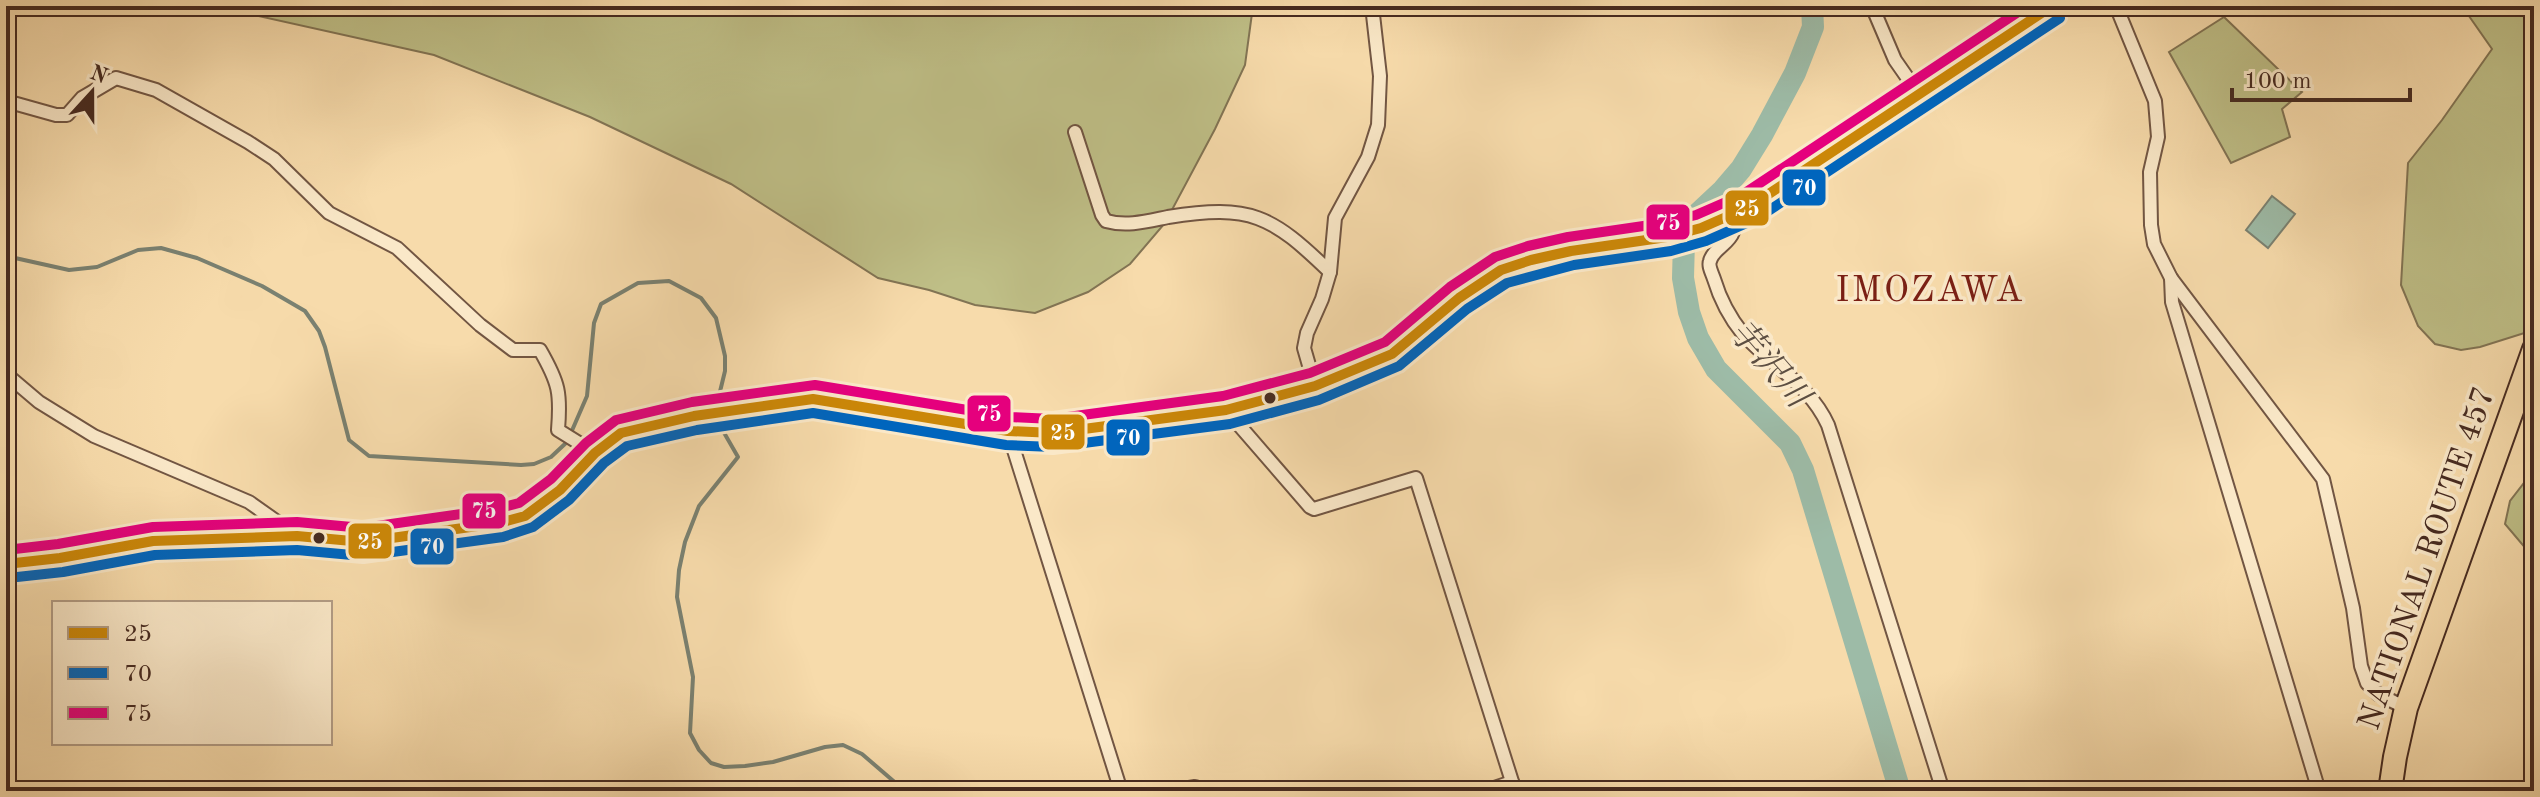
<svg xmlns="http://www.w3.org/2000/svg" width="2540" height="797" font-family="'Old Standard TT','Noto Serif JP',serif">
<style>
.green{fill:#bfbf87;stroke:#827454;stroke-width:2}
.water{fill:#9dbba7;stroke:#7a8171;stroke-width:2}
.lines{fill:none;stroke-linecap:round;stroke-linejoin:round}
.stream{stroke:#7a8171;stroke-width:4}
.river{stroke:#9dbba7;stroke-width:22}
.street-casing{stroke:#725643;stroke-width:16}
.secondary-casing{stroke:#462a20;stroke-width:22}
.highway-casing{stroke:#462a20;stroke-width:26}
.street{stroke:#fae8c8;stroke-width:12}
.secondary{stroke:#fae8c8;stroke-width:18}
.highway{stroke:#f7dbab;stroke-width:22}
.bus-1-casing{stroke:#fae8c8;stroke-width:16}
.bus-2-casing{stroke:#fae8c8;stroke-width:16}
.bus-3-casing{stroke:#fae8c8;stroke-width:16}
.bus-1{stroke:#cb8708;stroke-width:10}
.bus-2{stroke:#0065bd;stroke-width:10}
.bus-3{stroke:#e5007d;stroke-width:10}
.bus-dot{fill:#462a20;stroke:#fae8c8;stroke-width:3}
.labels{text-anchor:middle;dominant-baseline:central;stroke-width:7;stroke-linejoin:round;paint-order:stroke}
.street-label{font-size:32px;fill:#462a20;stroke:#fae8c8}
.water-label{font-size:34px;font-style:italic;fill:#5c4e42;stroke:#fae8c8}
.quarter-label{font-size:36px;letter-spacing:2px;fill:#7a1f14;stroke:#fae8c8}
.line-badge{stroke:#fae8c8;stroke-width:3}
.badge-label{font-size:22px;text-anchor:middle;font-weight:bold;fill:#fff}
</style>
<rect width="100%" height="100%" fill="#f7dbab"/>
<filter id="stains"><feTurbulence type="fractalNoise" baseFrequency=".0025" numOctaves="4"/><feColorMatrix values="0 0 0 0 .2 0 0 0 0 .09 0 0 0 0 .02 0 0 0 .5 -.17"/></filter>
<radialGradient id="worn" r=".72"><stop offset=".6" stop-color="#630" stop-opacity="0"/><stop offset="1" stop-color="#630" stop-opacity=".3"/></radialGradient>
<g class="green">
<path d="M213 6H1253L1245 65 1215 129 1165 223 1130 264 1088 292 1035 313 975 305 929 290 878 278 731 184 590 117 434 55Z"/>
<path d="M2462 6H2534V330L2480 347 2461 350 2435 344 2418 326 2401 285 2408 163 2442 120 2492 49Z"/>
<path d="M2224 17 2302 92 2282 109 2290 137 2231 163 2169 52Z"/>
<path d="M2534 470V550H2527L2505 524 2510 501Z"/>
</g>
<path class="water" d="M2272 196 2295 214 2268 248 2246 230Z"/>
<g class="lines">
<g class="stream">
<path d="M6 256 69 270 97 267 138 250 161 248 197 258 262 286 305 311 319 331 325 347 349 440 369 456 521 465 534 464 551 457 567 442 587 396 594 323 601 304 638 283 669 281 701 298 716 318 725 356V371L716 408"/>
<path d="M715 417 738 457 699 506 685 542 679 570 677 597 693 677 690 733 699 750 711 763 724 767 745 766 773 762 825 747 843 745 862 754 905 791"/>
</g>
<path class="river" d="M1812 6 1813 27 1795 73 1762 135 1741 169 1723 190 1692 219 1684 240 1683 278 1689 312 1698 338 1716 369 1790 443 1803 470 1900 791"/>
<g class="street-casing">
<g id="street">
<path d="M1872 6 1895 60 1918 93"/>
<path d="M2116 6 2155 101 2158 137 2150 172 2151 225 2154 244 2171 278 2323 479 2353 608 2361 666 2367 683 2378 694 2406 708"/>
<path d="M6 101 56 115H67L82 98 116 78 156 90 248 142 274 159 329 213 397 248 480 325 513 350H540C559 383 561 393 558 430L595 453"/>
<path d="M1075 132 1102 215 1106 221C1127 227 1148 221 1168 217 1251 204 1271 215 1330 272"/>
<path d="M1727 218 1733 232C1729 244 1713 249 1710 261 1708 266 1712 273 1714 279 1720 299 1730 318 1743 334 1772 366 1810 385 1828 425L1943 791"/>
<path d="M2171 278 2172 302 2319 791"/>
<path d="M6 374 39 402 94 436 249 502 297 536"/>
<path d="M1315 386 1304 348 1307 333 1322 299 1330 272 1335 218 1368 157 1378 125 1380 76 1372 6"/>
<path d="M1226 410 1310 507 1314 509 1416 478 1515 791"/>
<path d="M1008 431 1121 791"/>
<path d="M1171 791 1195 787 1205 791"/>
<path d="M1485 791 1512 782"/>
</g>
</g>
<g class="secondary-casing">
<path id="secondary" d="M6 564 60 558 153 541 297 536 363 542 499 523 525 516 560 490 595 453 621 433 694 416 785 402 813 399 846 403 1008 431 1054 433 1226 410 1315 386 1392 354 1459 298 1501 270 1531 260 1571 251 1667 237 1701 228 1749 207 2052 6"/>
</g>
<g class="highway-casing">
<path id="highway" d="M2390 791 2395 757 2406 708 2534 349"/>
</g>
<use href="#street" class="street"/>
<use href="#secondary" class="secondary"/>
<use href="#highway" class="highway"/>
<g class="bus-1-casing">
<path id="bus-1" d="M6 564 60 558 153 541 297 536 363 542 499 523 525 516 560 490 595 453 621 433 694 416 813 399 1008 431 1054 433 1226 410 1315 386 1392 354 1459 298 1501 270 1531 260 1571 251 1667 237 1701 228 1749 207 2052 6"/>
</g>
<g class="bus-2-casing">
<path id="bus-2" d="M8 578 63 572 155 555 297 550 363 556 503 537 533 527 569 500 604 463 627 446 697 430 813 413 1006 445 1053 447 1230 424 1319 400 1399 366 1467 309 1507 283 1574 265 1671 251 1706 241 1756 219 2060 18"/>
</g>
<g class="bus-3-casing">
<path id="bus-3" d="M6 550 58 544 153 527 297 522 363 528 496 509 519 503 551 479 586 443 616 420 692 402 815 385 1010 417 1053 419 1223 396 1310 373 1385 342 1450 287 1495 257 1528 246 1568 237 1664 223 1696 215 1742 195 2027 6"/>
</g>
<use href="#bus-1" class="bus-1"/>
<use href="#bus-2" class="bus-2"/>
<use href="#bus-3" class="bus-3"/>
</g>
<g class="bus-dot">
<circle cx="1270" cy="398" r="7"/>
<circle cx="319" cy="538" r="7"/>
</g>
<g class="labels">
<g class="street-label">
<text transform="translate(2428 559) rotate(-71)">NATIONAL ROUTE 457</text>
</g>
<g class="water-label">
<text transform="translate(1768 365) rotate(49)">芋沢川</text>
</g>
<g class="quarter-label">
<text x="1930" y="292">IMOZAWA</text>
</g>
</g>
<g class="line-badge">
<rect x="1781" y="168" width="46" height="39" rx="8" fill="#0065bd"/>
<rect x="1724" y="189" width="46" height="38" rx="8" fill="#cb8708"/>
<rect x="1645" y="203" width="46" height="38" rx="8" fill="#e5007d"/>
<rect x="966" y="394" width="46" height="39" rx="8" fill="#e5007d"/>
<rect x="1040" y="413" width="46" height="38" rx="8" fill="#cb8708"/>
<rect x="1105" y="418" width="46" height="39" rx="8" fill="#0065bd"/>
<rect x="461" y="492" width="46" height="38" rx="8" fill="#e5007d"/>
<rect x="347" y="522" width="46" height="38" rx="8" fill="#cb8708"/>
<rect x="409" y="527" width="46" height="39" rx="8" fill="#0065bd"/>
</g>
<g class="badge-label">
<text x="1804" y="195">70</text>
<text x="1747" y="216">25</text>
<text x="1668" y="230">75</text>
<text x="989" y="421">75</text>
<text x="1063" y="440">25</text>
<text x="1128" y="445">70</text>
<text x="484" y="518">75</text>
<text x="370" y="549">25</text>
<text x="432" y="554">70</text>
</g>
<rect width="2540" height="797" fill="none" stroke="#f7dbab" stroke-width="32"/>
<rect x="8" y="8" width="2524" height="781" fill="none" stroke="#462a20" stroke-width="4"/>
<rect x="16" y="16" width="2508" height="765" fill="none" stroke="#462a20" stroke-width="2"/>
<rect x="52" y="601" width="280" height="144" fill="#fae8c8" stroke="#b29c85" stroke-width="2"/>
<rect x="68" y="627" width="40" height="12" fill="#cb8708" stroke="#b29c85" stroke-width="2"/>
<text x="124" y="641" font-size="24" fill="#462a20">25</text>
<rect x="68" y="667" width="40" height="12" fill="#0065bd" stroke="#b29c85" stroke-width="2"/>
<text x="124" y="681" font-size="24" fill="#462a20">70</text>
<rect x="68" y="707" width="40" height="12" fill="#e5007d" stroke="#b29c85" stroke-width="2"/>
<text x="124" y="721" font-size="24" fill="#462a20">75</text>
<g transform="translate(92 92) rotate(21)" stroke="#fae8c8" stroke-width="6" paint-order="stroke">
<path d="M0-6L14 30L0 20L-14 30Z" fill="#462a20"/>
<text y="-12" font-size="22" font-weight="bold" text-anchor="middle" fill="#462a20">N</text>
</g>
<path d="M2232 88v12h178v-12" fill="none" stroke="#462a20" stroke-width="4"/>
<text x="2244" y="88" font-size="24" fill="#462a20" stroke="#fae8c8" stroke-width="6" paint-order="stroke">100 m</text>
<rect width="100%" height="100%" filter="url(#stains)"/>
<rect width="100%" height="100%" fill="url(#worn)"/>
</svg>
